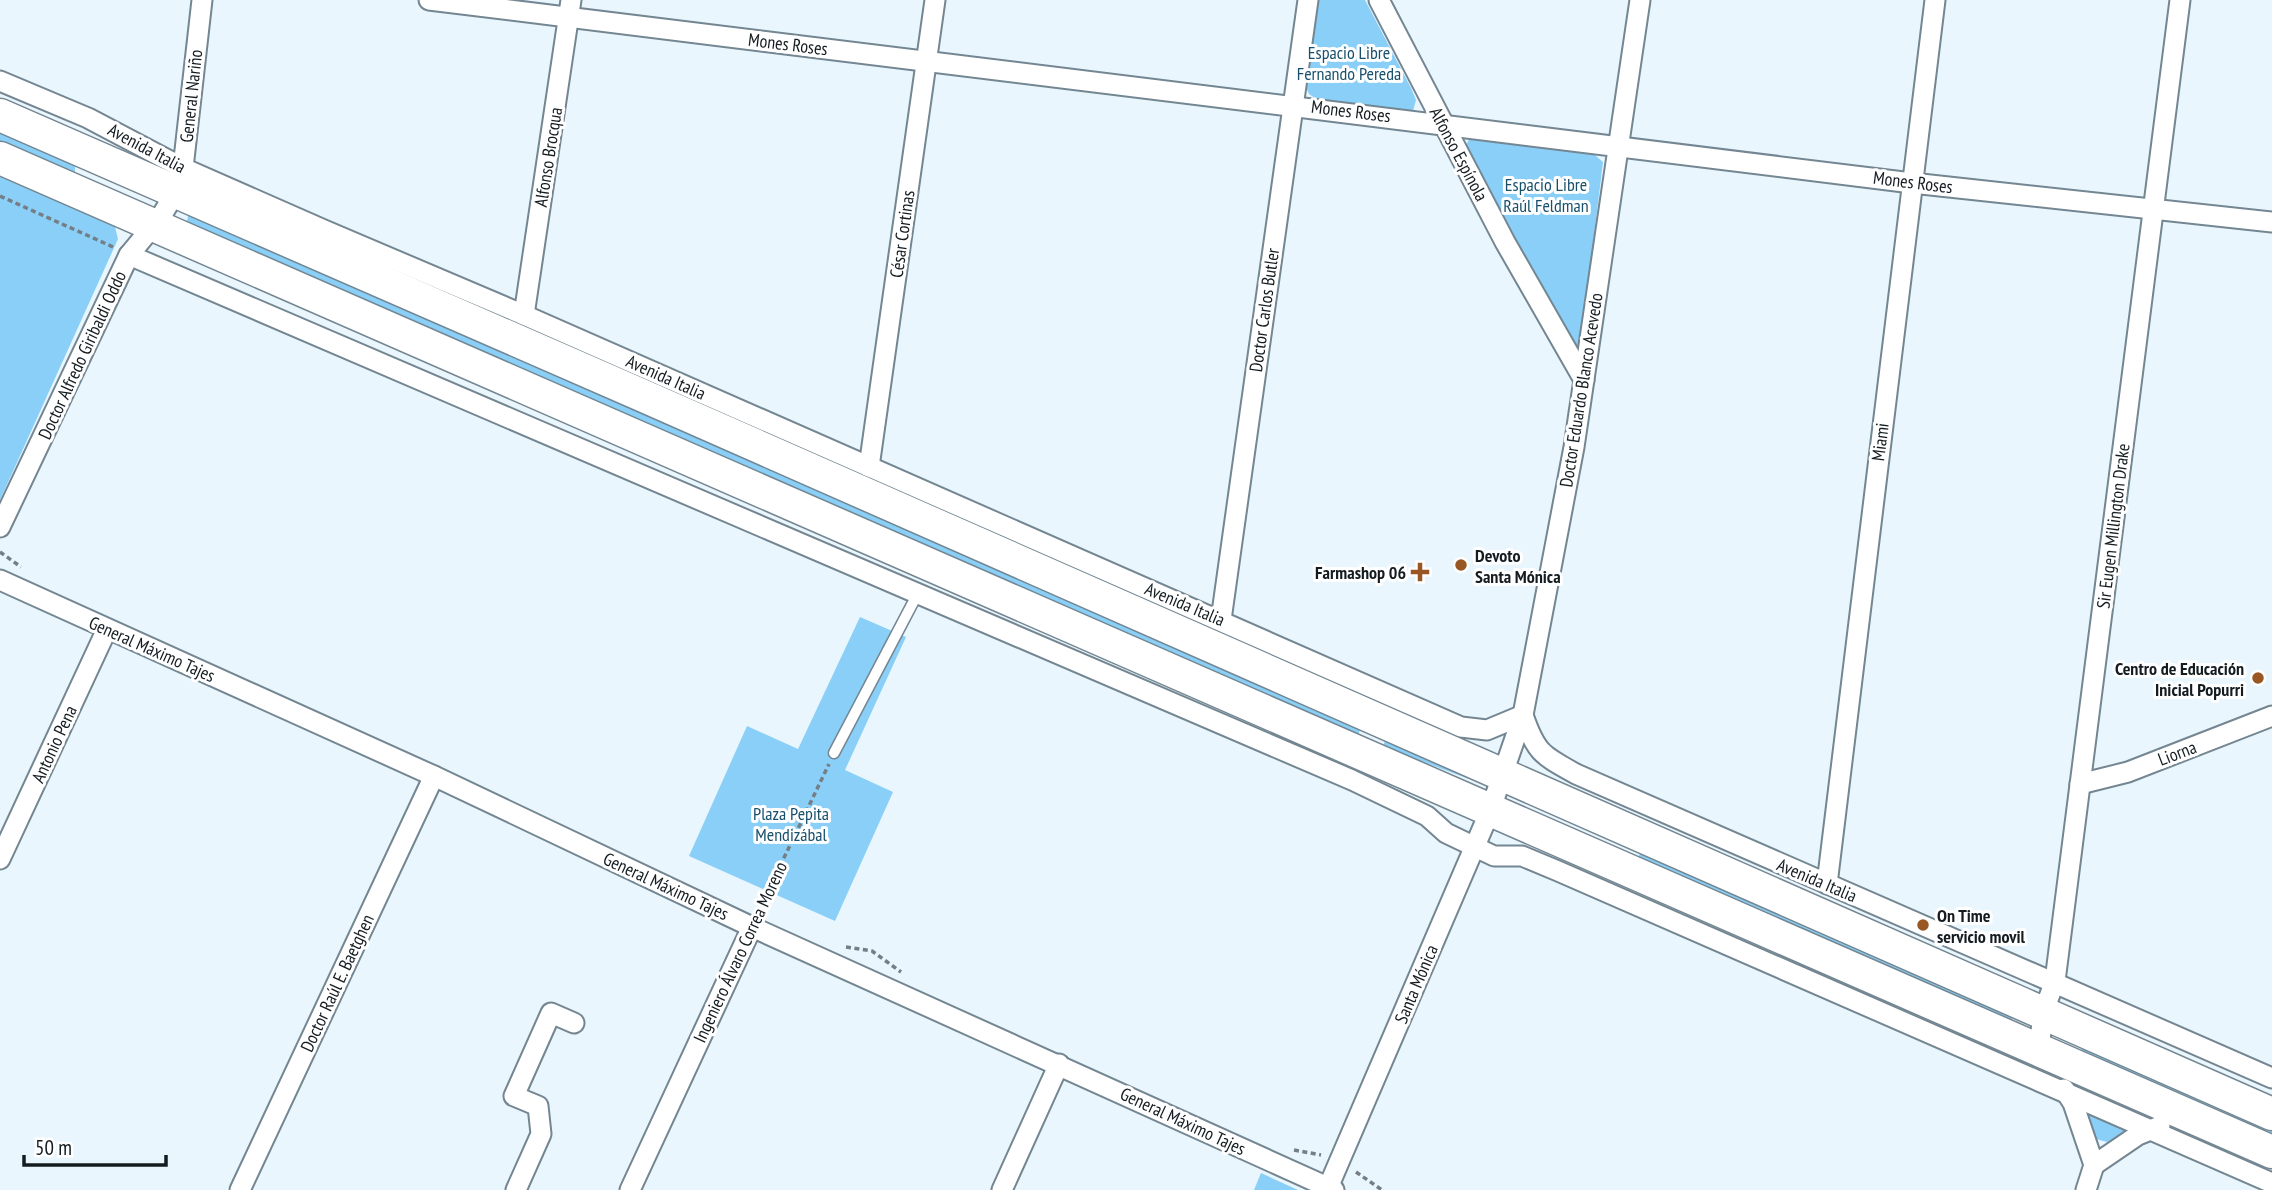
<svg xmlns="http://www.w3.org/2000/svg" width="2272" height="1190" font-family="'PT Sans Narrow',sans-serif">
<style>
.green{fill:#89cff7}
.lines{fill:none;stroke-linecap:round;stroke-linejoin:round}
.lane-casing{stroke:#738691;stroke-width:13}
.street-casing{stroke:#738691;stroke-width:23}
.primary-casing{stroke:#738691;stroke-width:35}
.path{stroke:#757e84;stroke-width:3.5;stroke-dasharray:5 3.5;stroke-linecap:butt}
.lane{stroke:#fff;stroke-width:10}
.street{stroke:#fff;stroke-width:19}
.primary{stroke:#fff;stroke-width:32}
.poi-dot{fill:#985723;stroke:#fff;stroke-width:2.5}
.labels{text-anchor:middle;dominant-baseline:central;stroke-width:6;stroke-linejoin:round;paint-order:stroke}
.street-label{font-size:18px;fill:#141c20;stroke:#fff}
.park-label{font-size:18px;fill:#18506c;stroke:#fff}
.poi-label{font-size:18px;font-weight:bold;fill:#141c20;stroke:#fff;text-anchor:start}
</style>
<rect width="100%" height="100%" fill="#eaf6fe"/>
<g class="green">
<path d="M1314 0H1365L1411 88 1416 100 1413 111 1319 101 1309 94 1305 85Z"/>
<path d="M0 130 75 163V175L0 148Z"/>
<path d="M1477 137 1589 150 1603 162 1580 350 1556 319 1464 148 1470 138Z"/>
<path d="M0 170 114 223 118 239 0 500Z"/>
<path d="M195 215 1360 728 1358 738 186 227 188 216Z"/>
<path d="M860 617 906 637 845 770 893 792 835 921 689 856 747 726 798 749Z"/>
<path d="M1385 740 1459 771 1469 779 1421 761 1382 751Z"/>
<path d="M1640 853 2012 1015V1023L1636 864Z"/>
<path d="M2084 1047 2272 1126V1144L2078 1054Z"/>
<path d="M2080 1087 2154 1120 2155 1123 2107 1142 2096 1139 2076 1091Z"/>
<path d="M1261 1173 1298 1190H1254Z"/>
</g>
<g class="lines">
<g class="lane-casing">
<path id="lane" d="M834 753 918 593"/>
</g>
<g class="street-casing">
<g id="street">
<path d="M429 0 1912 183 2272 222"/>
<path d="M1379 0 1505 242 1584 380"/>
<path d="M0 81 88 118 183 168 324 230 524 315 1461 727 1487 730 1523 715"/>
<path d="M129 255 1352 780 1427 816 1446 833 1494 856H1522L1558 871 2272 1183"/>
<path d="M524 315 571 0"/>
<path d="M869 467 935 0"/>
<path d="M0 527 129 255 162 215 176 191 183 168 202 0"/>
<path d="M0 580 434 776 752 927 1334 1190"/>
<path d="M1221 620 1308 0"/>
<path d="M1523 715C1536 753 1542 755 1576 774L2272 1078"/>
<path d="M2080 784 2128 772 2272 716"/>
<path d="M0 859 107 629"/>
<path d="M1827 884 1935 0"/>
<path d="M2044 1058 2039 1050 2043 1013 2055 981 2180 0"/>
<path d="M2064 1089 2073 1103 2094 1165 2138 1135 2160 1126"/>
<path d="M240 1190 434 776"/>
<path d="M516 1190 541 1134 538 1106 514 1096 551 1013 574 1023"/>
<path d="M630 1190 752 927"/>
<path d="M1002 1190 1059 1064"/>
<path d="M1327 1190 1490 811 1523 715 1574 447 1640 0"/>
<path d="M2086 1190 2094 1165"/>
</g>
</g>
<g class="primary-casing">
<g id="primary">
<path d="M0 115C759 444 1514 781 2272 1114"/>
<path d="M0 158 2272 1152"/>
</g>
</g>
<g class="path">
<path d="M0 196 113 247"/>
<path d="M0 552 21 567"/>
<path d="M758 912 829 764"/>
<path d="M846 947 872 951 901 972"/>
<path d="M1294 1150 1321 1155"/>
<path d="M1356 1172 1382 1190"/>
</g>
<use href="#lane" class="lane"/>
<use href="#street" class="street"/>
<use href="#primary" class="primary"/>
</g>
<g class="poi-dot">
<circle cx="1461" cy="565" r="7"/>
<path d="M1416.5 561.5h7v7h7v7h-7v7h-7v-7h-7v-7h7z"/>
<circle cx="2258" cy="678" r="7"/>
<circle cx="1923" cy="925" r="7"/>
</g>
<g class="labels">
<g class="street-label">
<text transform="translate(788 44) rotate(7)">Mones Roses</text>
<text transform="translate(191 96) rotate(-84)">General Nariño</text>
<text transform="translate(1351 111) rotate(7)">Mones Roses</text>
<text transform="translate(147 148) rotate(28)">Avenida Italia</text>
<text transform="translate(1459 154) rotate(62)">Alfonso Espínola</text>
<text transform="translate(548 157) rotate(-81)">Alfonso Brocqua</text>
<text transform="translate(1913 182) rotate(7)">Mones Roses</text>
<text transform="translate(902 234) rotate(-82)">César Cortinas</text>
<text transform="translate(1264 310) rotate(-82)">Doctor Carlos Butler</text>
<text transform="translate(82 355) rotate(-65)">Doctor Alfredo Giribaldi Oddo</text>
<text transform="translate(666 377) rotate(24)">Avenida Italia</text>
<text transform="translate(1581 390) rotate(-81)">Doctor Eduardo Blanco Acevedo</text>
<text transform="translate(1880 442) rotate(-83)">Miami</text>
<text transform="translate(2113 526) rotate(-83)">Sir Eugen Millington Drake</text>
<text transform="translate(1185 604) rotate(23)">Avenida Italia</text>
<text transform="translate(152 649) rotate(24)">General Máximo Tajes</text>
<text transform="translate(54 744) rotate(-65)">Antonio Pena</text>
<text transform="translate(2177 753) rotate(-21)">Liorna</text>
<text transform="translate(1817 880) rotate(23)">Avenida Italia</text>
<text transform="translate(666 886) rotate(25)">General Máximo Tajes</text>
<text transform="translate(740 952) rotate(-65)">Ingeniero Álvaro Correa Moreno</text>
<text transform="translate(337 983) rotate(-65)">Doctor Raúl E. Baetghen</text>
<text transform="translate(1416 984) rotate(-67)">Santa Mónica</text>
<text transform="translate(1183 1121) rotate(25)">General Máximo Tajes</text>
</g>
<g class="park-label">
<text x="1349" y="52">Espacio Libre<tspan x="1349" dy="21">Fernando Pereda</tspan></text>
<text x="1546" y="184">Espacio Libre<tspan x="1546" dy="21">Raúl Feldman</tspan></text>
<text x="791" y="813">Plaza Pepita<tspan x="791" dy="21">Mendizábal</tspan></text>
</g>
<g class="poi-label">
<text x="1475" y="555">Devoto<tspan x="1475" dy="21">Santa Mónica</tspan></text>
<text x="1406" y="572" text-anchor="end">Farmashop 06</text>
<text x="2244" y="668" text-anchor="end">Centro de Educación<tspan x="2244" dy="21">Inicial Popurri</tspan></text>
<text x="1937" y="915">On Time<tspan x="1937" dy="21">servicio movil</tspan></text>
</g>
</g>
<path d="M24 1155v10h142v-10" fill="none" stroke="#141c20" stroke-width="3.5"/>
<text x="35" y="1155" font-size="21" fill="#141c20" stroke="#ffffff" stroke-width="5" paint-order="stroke">50 m</text>
</svg>
